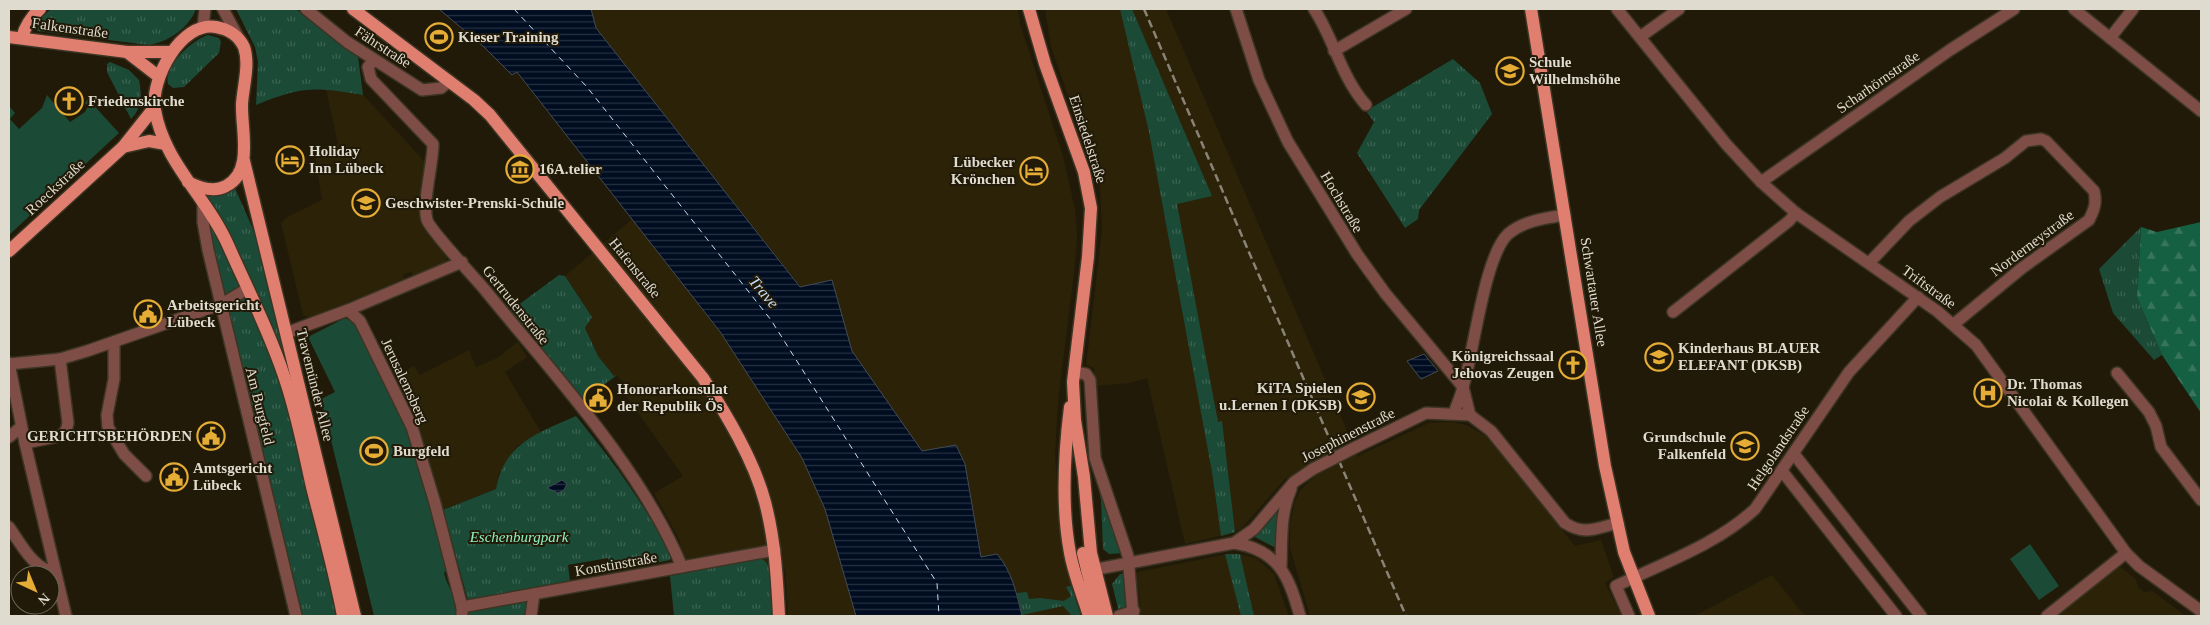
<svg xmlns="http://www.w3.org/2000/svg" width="2210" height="625" font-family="'Times New Roman',serif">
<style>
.built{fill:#2b2208}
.grass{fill:url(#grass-tufts)}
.forest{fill:url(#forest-firs)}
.garden{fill:#1b4a36}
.water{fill:url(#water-rules);stroke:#434b55}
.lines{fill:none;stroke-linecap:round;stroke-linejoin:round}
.ferry{stroke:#c5def9;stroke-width:1;stroke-dasharray:6 5;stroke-linecap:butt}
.minor-casing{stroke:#3c3524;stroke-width:14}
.major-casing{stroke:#3c3524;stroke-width:15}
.minor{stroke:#7d4d46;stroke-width:11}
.major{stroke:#e07e70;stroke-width:12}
.rail{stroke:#8a8476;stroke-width:2.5;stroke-dasharray:8 4;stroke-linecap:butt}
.minor-bridge-casing{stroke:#3c3524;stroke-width:14;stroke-linecap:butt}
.minor-bridge{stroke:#7d4d46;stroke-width:11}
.labels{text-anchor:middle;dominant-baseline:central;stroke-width:4;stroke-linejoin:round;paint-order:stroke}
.street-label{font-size:15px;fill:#dfdbcf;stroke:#211a08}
.poi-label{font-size:15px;font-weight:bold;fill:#dfdbcf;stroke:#211a08;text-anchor:start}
.park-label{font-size:15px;font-style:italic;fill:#8cf0c0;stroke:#211a08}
.water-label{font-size:16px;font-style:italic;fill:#c5def9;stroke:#211a08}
</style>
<defs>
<pattern id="grass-tufts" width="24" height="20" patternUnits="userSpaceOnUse" patternTransform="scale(1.25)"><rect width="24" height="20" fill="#1b4a36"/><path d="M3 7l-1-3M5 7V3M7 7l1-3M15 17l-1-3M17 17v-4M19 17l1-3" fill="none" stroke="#3c6452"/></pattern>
<pattern id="forest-firs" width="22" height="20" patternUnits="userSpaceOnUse" patternTransform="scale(1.25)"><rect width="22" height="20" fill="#155f42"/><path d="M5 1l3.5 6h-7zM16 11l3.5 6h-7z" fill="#37755c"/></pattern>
<pattern id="water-rules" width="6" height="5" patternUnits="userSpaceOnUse" patternTransform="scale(1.25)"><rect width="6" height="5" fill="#000d21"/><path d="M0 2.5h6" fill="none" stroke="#253040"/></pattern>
</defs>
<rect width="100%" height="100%" fill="#211a08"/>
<g class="built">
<path d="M591 9H1018L1020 24 1063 156 1075 209 1077 238 1074 273 1058 401 1055 455 1062 551 1081 616H1022L1012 579 997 554 982 557 965 464 922 451 801 287 596 28Z"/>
<path d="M1045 9H1166L1358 456 1429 423 1452 422 1466 425 1486 436 1575 546 1601 540 1614 577 1605 583 1622 616H1310L1290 548V525L1295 501 1300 491 1316 475 1329 469 1324 457 1285 479 1241 529 1228 534 1185 544 1147 378 1130 383 1095 386 1094 368 1086 365 1102 231 1100 187 1051 47Z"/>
<path d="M326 89 363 95 428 165 424 199H418L416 204 422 207 447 253 446 262 413 275 411 272 404 274 403 279 310 318 303 315 281 223 287 217 322 200 314 150 338 144Z"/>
<path d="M632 219 721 333 802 458 825 509 856 616H788L785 569 771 570 761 559 687 573 679 539 654 493 683 476 626 396 631 390 617 376H614L598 356 585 328 592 317 565 276Z"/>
<path d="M518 342 527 357 505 372 541 432 517 446 499 474 496 489 443 510 413 415 394 376 414 366 420 375 469 350 476 367 497 358Z"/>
<path d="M1233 553 1256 558 1270 570 1274 574 1289 616H1139L1140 599 1136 576 1138 572Z"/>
<path d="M2119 566 2136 579 2138 587 2144 592 2153 591 2185 616H2057Z"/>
<path d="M1772 575 1805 616H1694Z"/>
</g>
<g class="grass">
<path d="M51 9H196C189 28 168 42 149 45L37 31 38 21Z"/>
<path d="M236 9H296L336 41 358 56 363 95C314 87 303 86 256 105L258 62 255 47Z"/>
<path d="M1120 9H1132L1212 196 1177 204 1218 422 1222 421 1235 532 1221 536 1212 472 1149 132Z"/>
<path d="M208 35 219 38 221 42 219 53 184 87 173 88 168 84C163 66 192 40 208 35Z"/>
<path d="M1453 59 1480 83 1492 114 1419 210 1418 219 1405 228 1357 153 1374 122 1366 111Z"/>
<path d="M110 62 129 70 139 80C142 95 142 108 131 119L107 72V64Z"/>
<path d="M235 188 260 245 287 365 218 215 202 194C214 198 225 193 235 188Z"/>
<path d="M207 218 224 249 279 369 338 616H301L221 288Z"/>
<path d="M2141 227 2137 297 2162 355 2154 360 2113 313 2099 269Z"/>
<path d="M559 275 565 276 592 317 585 328 598 356 614 376 617 375 582 401 510 311Z"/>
<path d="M576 416C612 460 645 504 671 556L670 560 611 572 608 558 568 565 570 581 468 600 443 510 496 489C504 443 538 433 576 416Z"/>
<path d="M1094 466 1125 553 1109 554 1103 549 1101 500Z"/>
<path d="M1277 511 1279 514 1276 548 1253 536Z"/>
<path d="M1225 554H1240L1254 616H1241Z"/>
<path d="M761 558C778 568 772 599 772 616H674L670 576Z"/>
<path d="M1128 573 1129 607 1119 612 1112 584 1120 574Z"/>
<path d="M1071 586 1081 616H1072L1063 606 1022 615 1017 593 1027 592 1029 599 1040 598 1064 601 1071 596 1066 587Z"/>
<path d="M530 600 529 616H468V609Z"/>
</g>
<path class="forest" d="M2201 222V413L2162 355 2137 297 2141 227 2157 232Z"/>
<g class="garden">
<path d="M47 95 70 122 85 112 88 106 85 103 88 99 119 133 9 235V106L15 113 10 119 19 129 42 108Z"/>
<path d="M345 318 355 323 408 429 422 473 447 569 444 573C449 592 457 594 457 616H374L321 399 335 392 308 337Z"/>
<path d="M2030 544 2059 586 2039 600 2010 559Z"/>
</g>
<g class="water">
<path d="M439 9H591L596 28 800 287 832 280 852 351 922 451 956 445 965 464 981 557 997 554C1012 571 1017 595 1022 616H856L825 509 802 458 721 333 517 72 512 75 484 47Z"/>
<path d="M1424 354 1438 371 1421 379 1407 361Z"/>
<path d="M562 480 567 484 564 490 558 493 547 488Z"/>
</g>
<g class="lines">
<path class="ferry" d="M514 9 587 87 771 320 937 583 939 616"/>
<g class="minor-casing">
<g id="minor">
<path d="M223 9 238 37"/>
<path d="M306 9 347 42 422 90 441 88 449 81"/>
<path d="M1236 9 1259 80 1288 142 1357 254 1385 293 1463 387 1470 415"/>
<path d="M1314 9C1334 39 1341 77 1366 105"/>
<path d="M1617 9 1726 144 1761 182 1796 213 1937 311 1976 345 2126 553 2139 566 2201 611"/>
<path d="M2074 9 2201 111"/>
<path d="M203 27 205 9"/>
<path d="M1640 37 1679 9"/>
<path d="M2110 38 2133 9"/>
<path d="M1334 51 1406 9"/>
<path d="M374 60 368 67 371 79 433 144C433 165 422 202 427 220 430 230 475 278 485 290 554 375 640 466 682 567"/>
<path d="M1761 182 1950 50 2014 9"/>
<path d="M203 202V222L208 250 296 616"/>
<path d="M1869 263 1909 221 1940 197 2005 158 2026 141 2041 139 2046 141 2094 191C2097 203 2094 210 2089 220L2022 268 1954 324"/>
<path d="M348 310 360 321 412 427 435 503 462 607V616"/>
<path d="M1673 312 1789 221 1796 213"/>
<path d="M286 333 348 310 462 262"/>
<path d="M114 342V379L107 415 108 427 124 454 146 476"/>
<path d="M9 363 25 443 66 616"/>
<path d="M9 364 60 359 87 351 222 304 247 289"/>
<path d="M1074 372 1086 374 1090 380 1095 458 1128 556 1133 616"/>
<path d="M2117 373 2149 412 2156 426 2161 447 2201 500"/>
<path d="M1454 413C1457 404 1461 396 1463 387 1474 352 1484 257 1508 234 1523 221 1545 218 1565 215"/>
<path d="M9 437 21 427"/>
<path d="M25 443 60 436 66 431 68 423 60 359"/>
<path d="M1356 447 1426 413 1470 415 1491 431 1565 523C1585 536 1597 528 1618 523"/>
<path d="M1794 454 1921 616"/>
<path d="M1782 471 1896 616"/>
<path d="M9 527C19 541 36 574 55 570"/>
<path d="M1234 543C1279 550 1289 577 1300 616"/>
<path d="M1281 566C1282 540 1280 514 1291 489"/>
<path d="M1087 571 1234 543 1254 529 1294 482 1313 469"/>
<path d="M462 607 775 550"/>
<path d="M531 616 534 594"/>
<path d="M1119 616 1134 611"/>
<path d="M1629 616 1616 586C1663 563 1716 545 1755 509L1849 372 1918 297"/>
<path d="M2047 616 2126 553"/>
</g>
</g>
<g class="major-casing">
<g id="major">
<path d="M353 9 474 100 490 115 703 378C726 414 754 460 765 502 775 540 777 577 779 616"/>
<path d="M1029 9 1045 64 1084 172 1091 208 1088 257 1073 382 1075 420 1084 477 1091 553 1107 616"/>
<path d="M1531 9 1605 466 1624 552 1649 616"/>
<path d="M9 37 127 52H172"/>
<path d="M22 38C25 26 31 17 40 9"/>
<path d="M127 52 158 76"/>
<path d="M123 147 149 141 166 144"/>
<path d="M244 161 355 616"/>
<path d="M188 182C200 188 214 193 226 186 254 172 241 130 242 104 243 87 250 64 244 47 239 36 228 29 216 27 181 21 150 79 155 110 164 163 207 197 228 245 247 288 271 335 285 379 297 414 304 451 312 487 323 530 335 573 343 616"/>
<path d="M9 251 123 147 154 108"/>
<path d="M1070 407C1064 455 1061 505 1070 553 1074 575 1083 596 1089 616"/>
<path d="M1083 553 1097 611"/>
</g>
</g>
<use href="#minor" class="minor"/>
<use href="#major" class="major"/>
<path class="rail" d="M1144 9 1406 616"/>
<g class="minor-bridge-casing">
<path id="minor-bridge" d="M1313 469 1356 447"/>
</g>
<use href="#minor-bridge" class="minor-bridge"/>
</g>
<defs>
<g id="stadium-ring" transform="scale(1.4375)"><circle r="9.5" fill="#211a08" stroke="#e5ad35" stroke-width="1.5"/><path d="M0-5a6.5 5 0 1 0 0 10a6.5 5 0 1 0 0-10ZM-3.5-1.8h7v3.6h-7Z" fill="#e5ad35"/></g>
<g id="school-ring" transform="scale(1.4375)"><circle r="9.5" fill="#211a08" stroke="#e5ad35" stroke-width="1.5"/><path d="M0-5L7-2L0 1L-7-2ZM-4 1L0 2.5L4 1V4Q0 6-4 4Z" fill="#e5ad35"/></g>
<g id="church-ring" transform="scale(1.4375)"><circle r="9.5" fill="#211a08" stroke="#e5ad35" stroke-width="1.5"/><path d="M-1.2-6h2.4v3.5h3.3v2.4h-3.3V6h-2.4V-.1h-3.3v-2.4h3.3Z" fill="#e5ad35"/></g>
<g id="hotel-ring" transform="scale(1.4375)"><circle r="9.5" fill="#211a08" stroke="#e5ad35" stroke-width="1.5"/><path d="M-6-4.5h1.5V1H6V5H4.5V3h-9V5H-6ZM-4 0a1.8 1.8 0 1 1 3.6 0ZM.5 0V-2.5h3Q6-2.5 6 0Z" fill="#e5ad35"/></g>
<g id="museum-ring" transform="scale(1.4375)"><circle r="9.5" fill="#211a08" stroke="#e5ad35" stroke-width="1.5"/><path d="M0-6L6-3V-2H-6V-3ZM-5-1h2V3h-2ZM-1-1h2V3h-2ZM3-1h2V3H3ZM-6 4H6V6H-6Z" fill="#e5ad35"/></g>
<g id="civic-ring" transform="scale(1.4375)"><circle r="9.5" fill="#211a08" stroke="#e5ad35" stroke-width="1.5"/><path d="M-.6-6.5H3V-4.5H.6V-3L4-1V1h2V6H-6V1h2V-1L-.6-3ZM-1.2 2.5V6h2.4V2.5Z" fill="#e5ad35"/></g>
<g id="hospital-ring" transform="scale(1.4375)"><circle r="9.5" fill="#211a08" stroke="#e5ad35" stroke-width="1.5"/><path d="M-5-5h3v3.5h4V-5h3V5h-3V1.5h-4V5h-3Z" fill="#e5ad35"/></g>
</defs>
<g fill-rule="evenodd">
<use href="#stadium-ring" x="439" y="37"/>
<use href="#school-ring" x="1510" y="71"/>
<use href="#church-ring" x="69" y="101"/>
<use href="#hotel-ring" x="290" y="160"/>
<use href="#museum-ring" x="520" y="169"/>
<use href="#hotel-ring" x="1034" y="171"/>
<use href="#school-ring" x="366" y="203"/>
<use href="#civic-ring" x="148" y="314"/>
<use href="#school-ring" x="1659" y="357"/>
<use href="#church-ring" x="1573" y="365"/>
<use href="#hospital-ring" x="1988" y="393"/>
<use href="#school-ring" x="1361" y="397"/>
<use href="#civic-ring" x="598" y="398"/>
<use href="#civic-ring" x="211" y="436"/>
<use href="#school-ring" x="1745" y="446"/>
<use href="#stadium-ring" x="374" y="451"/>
<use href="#civic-ring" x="174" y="477"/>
</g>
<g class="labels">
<g class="street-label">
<text transform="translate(70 28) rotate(8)">Falkenstraße</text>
<text transform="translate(383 47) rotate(33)">Fährstraße</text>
<text transform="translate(1878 82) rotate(-35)">Scharhörnstraße</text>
<text transform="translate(1088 139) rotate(72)">Einsiedelstraße</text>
<text transform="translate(55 187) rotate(-43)">Roeckstraße</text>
<text transform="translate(1342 202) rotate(59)">Hochstraße</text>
<text transform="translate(2032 243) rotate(-37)">Norderneystraße</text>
<text transform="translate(635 268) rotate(51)">Hafenstraße</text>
<text transform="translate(1929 287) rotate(36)">Triftstraße</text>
<text transform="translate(1594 292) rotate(81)">Schwartauer Allee</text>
<text transform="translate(516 305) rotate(51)">Gertrudenstraße</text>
<text transform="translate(405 381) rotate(65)">Jerusalemsberg</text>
<text transform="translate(315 385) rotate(76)">Travemünder Allee</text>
<text transform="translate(260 406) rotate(76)">Am Burgfeld</text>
<text transform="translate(1348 435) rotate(-27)">Josephinenstraße</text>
<text transform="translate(1778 448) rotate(-56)">Helgolandstraße</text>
<text transform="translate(616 564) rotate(-10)">Konstinstraße</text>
</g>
<g class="poi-label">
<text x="458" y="37">Kieser Training</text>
<text x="1529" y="62">Schule<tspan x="1529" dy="17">Wilhelmshöhe</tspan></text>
<text x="88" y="101">Friedenskirche</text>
<text x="309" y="151">Holiday<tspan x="309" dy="17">Inn Lübeck</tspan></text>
<text x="1015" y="162" text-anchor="end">Lübecker<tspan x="1015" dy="17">Krönchen</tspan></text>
<text x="539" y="169">16A.telier</text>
<text x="385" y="203">Geschwister-Prenski-Schule</text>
<text x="167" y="305">Arbeitsgericht<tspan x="167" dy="17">Lübeck</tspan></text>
<text x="1678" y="348">Kinderhaus BLAUER<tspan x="1678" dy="17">ELEFANT (DKSB)</tspan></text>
<text x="1554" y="356" text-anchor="end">Königreichssaal<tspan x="1554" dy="17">Jehovas Zeugen</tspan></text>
<text x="2007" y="384">Dr. Thomas<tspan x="2007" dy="17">Nicolai &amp; Kollegen</tspan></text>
<text x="1342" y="388" text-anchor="end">KiTA Spielen<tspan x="1342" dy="17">u.Lernen I (DKSB)</tspan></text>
<text x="617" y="389">Honorarkonsulat<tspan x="617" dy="17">der Republik Ös</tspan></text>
<text x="192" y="436" text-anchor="end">GERICHTSBEHÖRDEN</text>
<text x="1726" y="437" text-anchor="end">Grundschule<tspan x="1726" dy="17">Falkenfeld</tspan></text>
<text x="393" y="451">Burgfeld</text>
<text x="193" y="468">Amtsgericht<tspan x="193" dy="17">Lübeck</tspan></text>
</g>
<g class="park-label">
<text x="519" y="537">Eschenburgpark</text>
</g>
<g class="water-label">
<text transform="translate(764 292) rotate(50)">Trave</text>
</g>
</g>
<rect width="2210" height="625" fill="none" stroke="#dfdbcf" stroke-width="20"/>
<g transform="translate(35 590) rotate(136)"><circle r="24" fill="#211a08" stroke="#6d6758"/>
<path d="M0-4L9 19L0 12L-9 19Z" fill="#e5ad35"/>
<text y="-8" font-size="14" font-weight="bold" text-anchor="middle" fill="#dfdbcf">N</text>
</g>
</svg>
